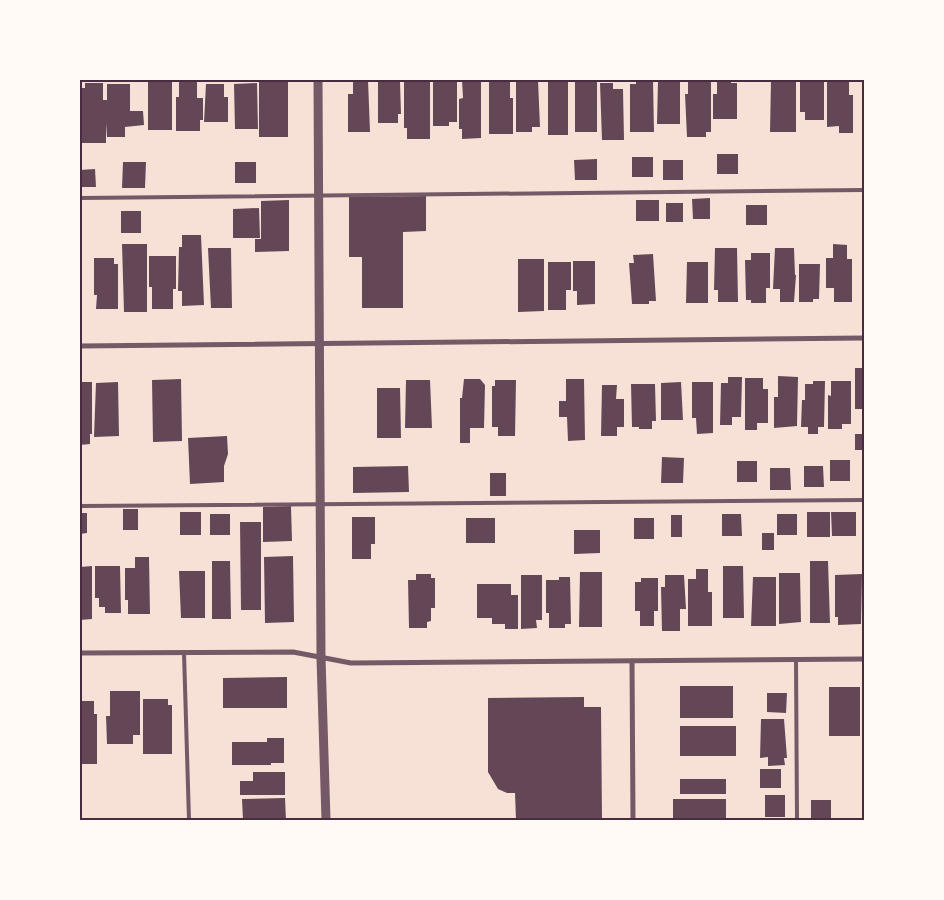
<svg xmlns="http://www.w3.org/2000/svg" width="944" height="900" font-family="Roboto,sans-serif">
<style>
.building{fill:#644757}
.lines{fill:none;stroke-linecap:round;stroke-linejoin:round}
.service{stroke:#755966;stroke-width:4}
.minor{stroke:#755966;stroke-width:5}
.tertiary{stroke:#755966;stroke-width:9}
.neatline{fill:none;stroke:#4a2c40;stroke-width:2}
</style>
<rect width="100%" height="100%" fill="#f7e1d7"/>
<g class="building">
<rect x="148" y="80" width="24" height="50"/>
<rect x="259" y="80" width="29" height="57"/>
<path d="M353 80H368L370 132H348V94H353Z"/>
<path d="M404 80H430V139H407V128H404Z"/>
<path d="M433 80H457V122H449V126H433Z"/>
<path d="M462 80H481V138L462 139V129H459V99L463 98Z"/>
<path d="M489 80H510V98H513V134H489Z"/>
<path d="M516 80H538L540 127H532V132H516Z"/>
<rect x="548" y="80" width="20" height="55"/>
<rect x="575" y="80" width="22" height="52"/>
<path d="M636 80H653L654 132H630V84H636Z"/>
<path d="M658 80H680V124H657Z"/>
<path d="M688 80H711V132H706V137H687L685 94H688Z"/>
<path d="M717 80H731V83H737V119H713V94H717Z"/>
<path d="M771 80H796V132H770Z"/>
<path d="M804 80H824V120H805V112H800V81Z"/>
<path d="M827 80H849V95H853V133H839V126L827 127Z"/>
<path d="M179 82H197V98H203V120H200V131H176V97H179Z"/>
<path d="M378 82H400L401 114H398V123H378Z"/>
<path d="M85 83H103V100H107V84H130V111H143L144 125 125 127V137H107L106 123V143H80V88H85Z"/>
<path d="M257 83 258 129H235L234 84Z"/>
<path d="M600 83H613V89H623L624 140H602Z"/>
<path d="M206 84H224V97H228V122H204Z"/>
<rect x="717" y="154" width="21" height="20"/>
<rect x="632" y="157" width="21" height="20"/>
<path d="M597 159V180H575L574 160Z"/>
<rect x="663" y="160" width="20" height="20"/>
<path d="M123 162H146L145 188H122Z"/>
<rect x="235" y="162" width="21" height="21"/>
<path d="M95 169 96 187H80V170Z"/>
<path d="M426 196V231L403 232V308H362V257H349V197Z"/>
<path d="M710 198V219H693L692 199Z"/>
<path d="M289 200V251L255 252V239H261V201Z"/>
<rect x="636" y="200" width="23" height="21"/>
<rect x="666" y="203" width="17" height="19"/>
<rect x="746" y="205" width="21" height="20"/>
<path d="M259 208 260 238H233V209Z"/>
<rect x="121" y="211" width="20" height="22"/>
<path d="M182 235H201L204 305 182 306V291H178L179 247H182Z"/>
<path d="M122 244H147V312H124Z"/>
<path d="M833 244 847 245V259H852V302H834V288H826V258H833Z"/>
<path d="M208 248H231L232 308H211Z"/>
<path d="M715 248H737L738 302H718V290H714Z"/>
<path d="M775 248H794L795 275H796L794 302H780V289H773Z"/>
<path d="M751 253H770V288H766V303H751V300H746L745 260H751Z"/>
<path d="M653 254 656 301H649V304H632L629 263H634L633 255Z"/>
<path d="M149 256H176V289H173V309H152V287H149Z"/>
<path d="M94 258H114V264H118V309H96L97 295H94Z"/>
<path d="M518 259H544V311L518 312Z"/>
<path d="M573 261H595V304L577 305V291H573Z"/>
<path d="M548 262H571V290H566V310H548Z"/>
<path d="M687 262H708V303H686Z"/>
<path d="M799 264H820L819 299H813V302H799Z"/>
<rect x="80" y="273" width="2" height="31"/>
<rect x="855" y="368" width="9" height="41"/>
<path d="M778 376 798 377 797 426 774 428V397H778Z"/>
<path d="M728 377H742L741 417H732V425H720L721 383H728Z"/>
<path d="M745 378H763V389H768V423H757V430H745Z"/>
<path d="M181 379 182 441 153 442 152 380Z"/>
<path d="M464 379H480L485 385 484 428H470V443H460V398H462Z"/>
<path d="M566 379H584L585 440 568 441 567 417H559V401H566Z"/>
<path d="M406 380H430L432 428H405Z"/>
<path d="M495 380H516L515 436H498V427H492V386H495Z"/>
<path d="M813 381H825L824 427H818V434H808V427H801L802 400H805V384H813Z"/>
<path d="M831 381H851V424H842V429H828V395L831 396Z"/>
<path d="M80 382H92V434H90V444L80 445Z"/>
<path d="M118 382 119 436 94 437 96 383Z"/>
<path d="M681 382 683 420H661V383Z"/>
<path d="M692 382H713V433L697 434 696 418H692Z"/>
<path d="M631 384H655L656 421H652V429H639V427H632Z"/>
<path d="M602 385H617L616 399H624V427H617V436H601Z"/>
<path d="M377 388H400L401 438H377Z"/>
<rect x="855" y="434" width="9" height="16"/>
<path d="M227 436 228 454 224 466V482L190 484 188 438Z"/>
<path d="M662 457 684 458 683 483H661Z"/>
<rect x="830" y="460" width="20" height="21"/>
<rect x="737" y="461" width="20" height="21"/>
<path d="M408 466 409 492 353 493V467Z"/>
<path d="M804 466H823L824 487H804Z"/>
<path d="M770 468H790L791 490H770Z"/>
<rect x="490" y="473" width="16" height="23"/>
<path d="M291 506 292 541 263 542V507Z"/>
<rect x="123" y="509" width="15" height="21"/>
<rect x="180" y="512" width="21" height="23"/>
<rect x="807" y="512" width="23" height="25"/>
<path d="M831 512H856V536H832Z"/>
<path d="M80 513H87V533L80 534Z"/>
<rect x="210" y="514" width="20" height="21"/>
<path d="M722 514H741L742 536H722Z"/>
<rect x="777" y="514" width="20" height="21"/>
<rect x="671" y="515" width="11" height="22"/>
<path d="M352 517H375V544H371V559H352Z"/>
<rect x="466" y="518" width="29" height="25"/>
<rect x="634" y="518" width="20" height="21"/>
<path d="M240 522H261V610H241Z"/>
<path d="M574 530H600V553L574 554Z"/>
<rect x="762" y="533" width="12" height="17"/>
<path d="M293 556 294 622 265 623 264 557Z"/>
<path d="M135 557H149L150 614H128V600H125V568H135Z"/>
<path d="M212 561H230L231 619H212Z"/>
<path d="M810 561H828L830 623H810Z"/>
<path d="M92 566V619L80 620V567Z"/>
<path d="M95 566H120L121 613H105V607H99V598H95Z"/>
<path d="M723 566H743L744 618H723Z"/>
<path d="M696 569H708V592H712V626H688V579H696Z"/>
<path d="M179 571H205V618H181Z"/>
<path d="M580 572H602V627H579Z"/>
<path d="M779 573H800L801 622 779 624Z"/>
<path d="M416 574H431V578H435V608H431V621L427 622V628H409L408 580H416Z"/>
<path d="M862 574 861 624 838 625V617H835V575Z"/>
<path d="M521 575H542V620H536L537 628 521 629Z"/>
<path d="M665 575H684L686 609H680V631H662L661 587H665Z"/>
<path d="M559 577H570L571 624H565V628H549V613H546V580H559Z"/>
<path d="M753 577H776V626H751Z"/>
<path d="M641 578H658V611H654V626H640V611H635V582H641Z"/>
<path d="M477 584H511V595H518V629H505V624H492V618H477Z"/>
<path d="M287 677V708H223V678Z"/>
<rect x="680" y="686" width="53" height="32"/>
<rect x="829" y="687" width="31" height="49"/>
<path d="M110 691H140V735H133V744H107L106 716H110Z"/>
<path d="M767 693H787L786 713 767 712Z"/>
<path d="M584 697V707H601L602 820H516L515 793H507L498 789 488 772V698Z"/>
<path d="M143 699H168V705H172V754H143Z"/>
<path d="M80 701H94V714H97V764H80Z"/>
<path d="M761 719H784L787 758H784L785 765 768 766V757L760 758Z"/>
<rect x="680" y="726" width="56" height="30"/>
<path d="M267 738H284V763H271V765H232V742H267Z"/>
<rect x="760" y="769" width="21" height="19"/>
<path d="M253 772H285V795H240V781H253Z"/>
<rect x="680" y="779" width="46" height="15"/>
<rect x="765" y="795" width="20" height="22"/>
<path d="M285 798 286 820H243L242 799Z"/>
<rect x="673" y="799" width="53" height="21"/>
<rect x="811" y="800" width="20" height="20"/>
</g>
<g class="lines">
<g class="service">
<path d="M80 198 864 190"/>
<path d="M80 506 864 500"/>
<path d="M184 653 189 820"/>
<path d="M796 659 797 820"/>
</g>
<g class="minor">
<path d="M80 346 864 338"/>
<path d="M80 653 293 652 351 663 864 659"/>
<path d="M632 661 633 820"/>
</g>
<path class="tertiary" d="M318 80 321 658 326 820"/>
</g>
<rect width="944" height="900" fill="none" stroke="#fffaf5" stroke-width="162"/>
<rect x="81" y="81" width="782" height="738" class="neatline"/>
</svg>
